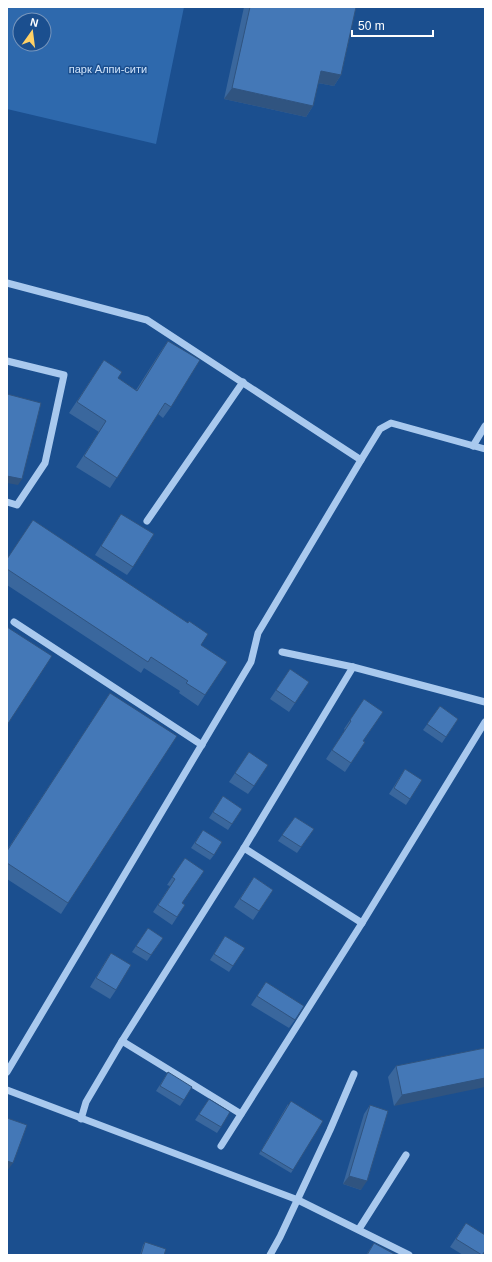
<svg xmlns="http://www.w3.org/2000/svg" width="492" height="1262" font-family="Helvetica,sans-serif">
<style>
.park{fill:#2e69ad;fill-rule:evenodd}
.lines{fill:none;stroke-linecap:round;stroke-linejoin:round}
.minor{stroke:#a9c9ee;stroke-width:7}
.wall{fill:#3a679d}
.shaded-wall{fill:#305480}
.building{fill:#4478b7;stroke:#305480}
.labels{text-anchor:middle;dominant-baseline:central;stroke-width:3;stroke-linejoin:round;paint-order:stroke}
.park-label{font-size:11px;fill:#cfe3fa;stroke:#1b4f8f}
</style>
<rect width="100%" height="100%" fill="#1b4f8f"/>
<path class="park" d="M7 7H184L156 144 7 109ZM20 20H44V44H20Z"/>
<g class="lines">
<g class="minor">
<path d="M7 283 147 320 361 460 258 633 251 662 7 1072"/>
<path d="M7 361 64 375 45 463 17 505 7 502"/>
<path d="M473 446 485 426"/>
<path d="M361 460 380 429 391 423 485 449"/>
<path d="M147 521 243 382"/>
<path d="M14 622 202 745"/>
<path d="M282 652 353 667 485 702"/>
<path d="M244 848 362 923"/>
<path d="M122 1041 241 1114"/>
<path d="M7 1090 298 1200 409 1255"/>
<path d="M81 1119 86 1102 122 1041 244 848 353 667"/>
<path d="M221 1146 362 923 485 722"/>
<path d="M359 1229 406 1155"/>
<path d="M270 1255 280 1237 330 1130 354 1074"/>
</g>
</g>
<g class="wall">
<path d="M244 7H356L341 75 334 86 318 83 313 106 306 117 224 99Z"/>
<path d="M168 341 171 407 163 418 158 414 110 488 76 467 99 432 69 413 104 360 118 378 136 390 161 351Z"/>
<path d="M121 514 133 567 127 575 95 555Z"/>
<path d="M33 520 201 645 205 695 198 706 179 693 180 691 144 668 141 673 7 585V559Z"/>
<path d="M290 669 309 682 289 712 270 699Z"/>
<path d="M110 693 68 903 61 914 7 879V850Z"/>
<path d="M364 699 363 741 365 742 345 772 326 759 345 730 344 729Z"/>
<path d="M440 706 458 719 442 743 423 730Z"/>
<path d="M249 752 254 786 248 794 229 782Z"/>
<path d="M405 769 410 799 406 805 389 794Z"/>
<path d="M223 796 242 809 228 830 209 818Z"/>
<path d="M295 817 314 829 297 853 278 841Z"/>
<path d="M199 836 214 855 210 860 191 848Z"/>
<path d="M185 858 182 903 185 905 172 925 153 912 170 886 167 885Z"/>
<path d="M254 877 273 890 253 920 234 907Z"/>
<path d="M148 928 163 938 147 961 132 952Z"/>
<path d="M225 936 233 966 229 972 210 960Z"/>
<path d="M111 953 116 990 110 999 90 987 105 962Z"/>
<path d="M266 982 295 1020 289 1028 251 1005Z"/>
<path d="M485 1048 394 1106 388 1077 396 1066Z"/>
<path d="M168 1072 184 1100 180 1106 156 1091Z"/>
<path d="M209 1099 221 1127 217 1133 195 1120Z"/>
<path d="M288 1104 293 1170 291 1173 259 1154Z"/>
<path d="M370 1105 361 1190 343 1184 364 1114Z"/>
<path d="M466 1223 482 1255H463L450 1247Z"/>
<path d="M145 1242 164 1255H140L143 1245Z"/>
<path d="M374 1243 396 1255H366Z"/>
</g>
<g class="shaded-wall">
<path d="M321 71 341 75 334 86 313 82Z"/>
<path d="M232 88 313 106 306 117 224 99Z"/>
<path d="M7 476 22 479 18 485 7 483Z"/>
<path d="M485 1078V1087L394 1106 402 1095Z"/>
<path d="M7 1161 13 1163 7 1171Z"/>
<path d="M349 1176 367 1181 361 1190 343 1184Z"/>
</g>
<g class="building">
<path d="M250 7H356L341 75 321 71 313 106 232 88Z"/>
<path d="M168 341 200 360 171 407 165 403 117 478 84 456 106 421 77 402 104 360 122 372 118 378 137 391Z"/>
<path d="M7 394 41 403 22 479 7 476Z"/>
<path d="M121 514 154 534 133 567 101 546Z"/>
<path d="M33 520 188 623 189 621 208 634 201 645 227 662 205 695 186 683 188 681 151 657 148 662 7 569V559Z"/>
<path d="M7 627 52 656 7 725Z"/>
<path d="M290 669 309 682 295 703 276 690Z"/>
<path d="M110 693 177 736 68 903 7 863V851Z"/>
<path d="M364 699 383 712 363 741 365 742 351 763 332 750 351 721 350 720Z"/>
<path d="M440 706 458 719 446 737 427 724Z"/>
<path d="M249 752 268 765 254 786 235 773Z"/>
<path d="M405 769 422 780 410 799 394 788Z"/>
<path d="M223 796 242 809 232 824 213 812Z"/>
<path d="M295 817 314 829 301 847 282 835Z"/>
<path d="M203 830 222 842 214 855 195 843Z"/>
<path d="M185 858 204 871 182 903 185 905 177 917 158 905 175 879 172 877Z"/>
<path d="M254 877 273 890 259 911 240 899Z"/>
<path d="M148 928 163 938 151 955 136 946Z"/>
<path d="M225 936 245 948 233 966 214 954Z"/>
<path d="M111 953 131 965 116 990 96 978Z"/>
<path d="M266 982 304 1006 295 1020 257 996Z"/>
<path d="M485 1048V1078L402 1095 396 1066Z"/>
<path d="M168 1072 192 1087 184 1100 160 1086Z"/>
<path d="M209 1099 230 1112 221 1127 199 1114Z"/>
<path d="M291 1101 323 1121 293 1170 261 1151Z"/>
<path d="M370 1105 388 1111 367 1181 349 1176Z"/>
<path d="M7 1118 27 1125 13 1163 7 1161Z"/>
<path d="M466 1223 485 1235V1251L482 1255 456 1239Z"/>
<path d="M145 1242 166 1249 164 1255H141Z"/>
<path d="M374 1243 396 1255H367Z"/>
</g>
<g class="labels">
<g class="park-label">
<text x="108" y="69">парк Алпи-сити</text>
</g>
</g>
<rect width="492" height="1262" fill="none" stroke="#ffffff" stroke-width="16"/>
<g transform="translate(32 32) rotate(14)"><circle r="19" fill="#1b4f8f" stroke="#7695bc"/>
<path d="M0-3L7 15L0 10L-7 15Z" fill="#ffd166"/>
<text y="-6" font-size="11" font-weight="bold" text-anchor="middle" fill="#ffffff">N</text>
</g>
<path d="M352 30v6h81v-6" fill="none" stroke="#ffffff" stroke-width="2"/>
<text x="358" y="30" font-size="12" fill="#ffffff" stroke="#1b4f8f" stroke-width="3" paint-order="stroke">50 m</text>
</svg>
